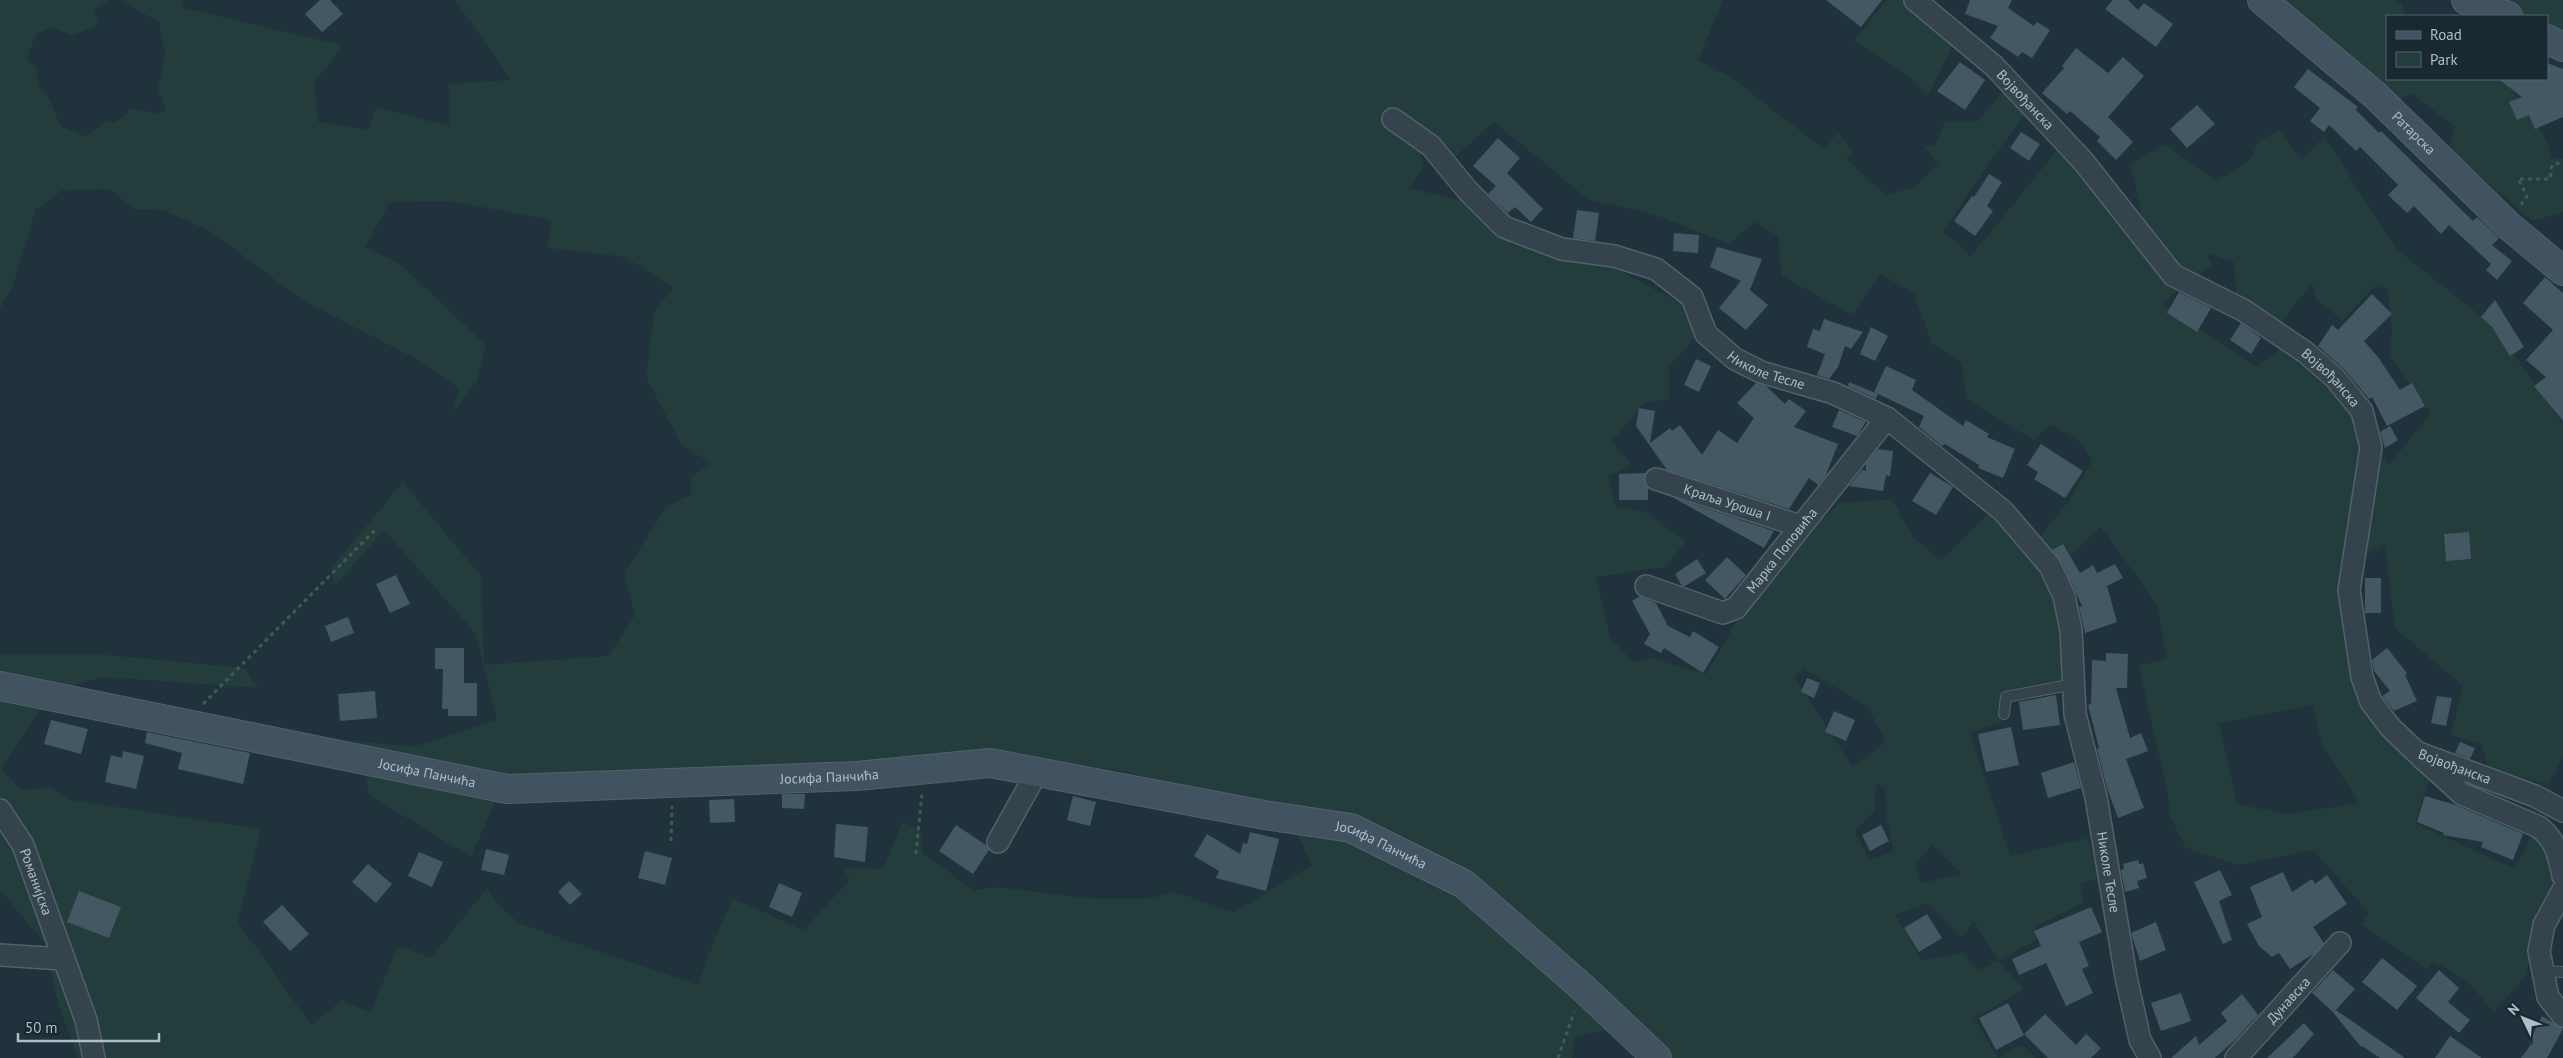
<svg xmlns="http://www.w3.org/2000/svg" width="2563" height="1058" font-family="'PT Sans',sans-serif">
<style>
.green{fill:#223d3b;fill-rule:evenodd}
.building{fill:#435863}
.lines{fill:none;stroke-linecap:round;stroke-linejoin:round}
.lane-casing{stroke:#52616a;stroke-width:12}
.street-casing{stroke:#52616a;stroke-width:24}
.secondary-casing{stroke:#52616a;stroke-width:30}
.path{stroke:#405a57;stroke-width:3;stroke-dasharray:4 4;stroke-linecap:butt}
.lane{stroke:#34434c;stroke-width:10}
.street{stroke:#34434c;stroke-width:21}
.secondary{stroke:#415360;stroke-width:28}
.labels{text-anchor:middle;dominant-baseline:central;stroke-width:4;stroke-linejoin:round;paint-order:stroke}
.street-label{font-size:14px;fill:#afbec8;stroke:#192831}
</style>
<rect width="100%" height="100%" fill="#20323c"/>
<g class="green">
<path d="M0 0H110L94 9 98 24 73 36 53 27 36 34 27 58 36 68 39 89 46 91 61 127 87 137 105 121 115 123 132 108 158 114 166 109 158 89 165 54 159 22 119 0H183L184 8 342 45 314 84 318 122 368 130 376 107 449 126V84L511 80 455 0H1723L1698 60 1729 76 1825 150 1837 132 1853 150 1846 159 1886 195 1915 187 1938 164 1924 147 1935 146 1945 122H1977L2002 92 2024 114 1942 232 1959 243 1970 257 2059 148 2117 222H2144L2130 164 2165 144 2216 181 2249 161 2258 142 2279 130 2302 160 2324 136 2396 249 2494 326 2563 425V756L2549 785 2488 768 2481 744 2451 735 2463 686 2395 628 2385 544 2360 559 2364 711 2430 777 2415 823 2515 869 2533 831 2552 852 2554 889 2525 977 2494 1012 2466 980 2432 961 2427 970 2361 924 2369 913 2313 850 2238 865 2186 848 2169 814 2168 795 2139 666 2167 658 2157 605 2101 527 2060 565 2039 537 2070 500 2092 461 2082 443 2051 425 2033 440 1966 399 1962 363 1932 344 1914 294 1880 273 1852 315 1782 276 1778 236 1755 222 1729 244 1653 214 1589 200 1494 122 1454 158 1416 138 1424 167 1409 188 1462 201 1616 269 1684 305 1697 335 1669 367V399L1644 403 1612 441 1632 465 1608 476 1615 506 1645 512 1686 541 1665 567 1596 577 1610 637 1633 662 1651 658 1706 674 1747 603 1808 533 1839 503 1892 499 1912 536 1941 561 1991 511 2048 573 2060 608 2072 682 2006 697 2003 721 1970 733 2010 856 2088 838 2098 878 2080 884 2084 903 2035 926 2038 939 1998 961 2024 989 1974 1019 1998 1058H1644L1608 1030 1575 1037 1572 1058H78L58 1003 45 944 0 890V654H97L244 668 258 688 102 677 76 685 38 713 2 769 21 790 51 788 70 800 261 829 238 922 311 1025 342 1000 370 1013 398 946 431 958 487 888 501 908 521 924 698 985 715 938 733 898 803 930 850 880 843 868 883 869 903 821 921 832 922 853 974 890 998 887 1093 899H1149L1173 891 1234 912 1312 865 1283 806 1110 769 1003 755 639 777 505 779 471 857 369 795 358 741 412 747 497 720 476 634 384 530 335 586 331 568 403 482 481 576 484 665 608 656 635 615 624 573 667 506 691 495V477L712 464 681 444 646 377 654 312 673 288 625 257 548 248 551 220 449 201 390 202 365 247 400 264 486 345 477 381 453 413 459 388 420 361 302 300 210 231 163 210 133 209 110 189 63 190 36 209 13 285 0 309ZM2207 253 2234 262 2236 294 2281 323 2312 283 2317 301 2343 320 2375 286 2387 289 2392 327 2390 356 2431 413 2389 465 2336 396 2281 348 2256 367 2162 303 2212 265ZM1804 668 1868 708 1886 742 1852 766 1795 678ZM2313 705 2321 742 2359 803 2288 814 2237 804 2219 723ZM1876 783 1885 789 1887 820 1894 851 1869 860 1855 831 1875 810ZM1931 844 1962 874 1921 883 1915 867ZM1928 903 1962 937 1974 921 1998 961 1978 970 1964 953 1922 960 1895 915Z"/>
<path d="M1887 0H1903L1955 41 1927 97 1912 78 1854 41Z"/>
<path d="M2271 0H2395L2402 5 2405 16H2387V79H2505C2519 106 2546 128 2552 158L2563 159V212L2533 221 2449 150 2455 127 2411 93 2395 103Z"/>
<path d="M2497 0H2563V41L2547 32V16H2520Z"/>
<path d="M2022 1044 2035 1058H1999Z"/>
</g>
<g class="building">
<path d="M320 0H330L343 14 322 32 305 14Z"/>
<path d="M1826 0H1882L1861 27Z"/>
<path d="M1970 0H2012L2008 8 2034 26 2037 22 2050 30 2032 58 2022 52 2018 57 1990 38 1998 26 1965 14Z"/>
<path d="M2113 0H2128L2138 10 2144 3 2173 24 2156 47 2105 9Z"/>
<path d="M2076 48 2108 73 2123 57 2144 76 2108 117 2133 142 2116 160 2097 141 2100 137 2070 111 2067 114 2042 93 2064 68 2062 66Z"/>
<path d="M1960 62 1985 80 1965 110 1937 91Z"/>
<path d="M2547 63 2563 69V117L2535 129 2529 115 2517 120 2509 102 2522 97 2498 79H2547Z"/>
<path d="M2308 69 2358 107 2356 110 2379 133 2381 131 2473 221 2477 217 2499 238 2492 245 2512 261 2497 280 2486 270 2491 264 2449 225 2441 234 2414 206 2407 213 2388 195 2398 185 2360 147 2356 151 2329 125 2324 132 2310 121 2320 108 2294 87Z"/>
<path d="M2197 105 2215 124 2187 148 2170 129Z"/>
<path d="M2021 132 2040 144 2029 161 2010 148Z"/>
<path d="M1498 138 1520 158 1507 173 1543 209 1531 222 1515 207 1508 213 1488 194 1496 186 1473 166Z"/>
<path d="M1989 174 2002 182 1987 206 1993 211 1975 236 1954 221 1972 196 1974 197Z"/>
<path d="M1577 210 1599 213 1595 241 1573 238Z"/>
<path d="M1674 233 1699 235 1698 253 1673 251Z"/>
<path d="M1717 247 1762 259 1750 290 1768 305 1746 330 1719 308 1741 281 1710 267Z"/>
<path d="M2545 277 2563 293V421L2534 386 2546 377 2526 360 2553 330 2523 303Z"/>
<path d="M2179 292 2211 308 2197 332 2167 313Z"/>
<path d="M2372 294 2392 314 2364 341 2378 357 2400 390 2412 383 2425 406 2387 426 2372 397 2369 399 2345 370 2318 346 2332 325 2338 330Z"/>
<path d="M2495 300 2524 347 2510 356 2492 327 2481 317Z"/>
<path d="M1824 319 1863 332 1851 349 1845 346 1838 367 1829 379 1817 375 1825 354 1807 347 1813 329 1820 331Z"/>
<path d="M2241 323 2261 338 2251 354 2230 340Z"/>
<path d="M1871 327 1888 336 1875 361 1860 354Z"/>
<path d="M1696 359 1711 366 1699 392 1684 385Z"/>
<path d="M1886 366 1916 380 1912 390 1963 426 1966 420 1989 434 1987 437 2015 449 2003 478 1978 468 1979 465 1945 444 1942 446 1919 427 1924 416 1874 392Z"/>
<path d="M1849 382 1878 394 1876 399 1848 386Z"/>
<path d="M1756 383 1766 386 1785 404 1789 399 1806 411 1794 427 1838 444 1826 475 1818 485 1809 478 1789 509 1667 470 1636 426 1639 408 1655 411 1650 443 1670 428 1672 431 1680 425 1702 455 1718 430 1737 443 1754 418 1737 403Z"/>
<path d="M1839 410 1866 422 1857 436 1832 427Z"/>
<path d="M2390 426 2398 440 2385 448 2380 432Z"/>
<path d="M2041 444 2083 471 2065 498 2034 479 2038 472 2027 465Z"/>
<path d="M1878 449 1893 451 1890 476 1886 475 1883 491 1849 486 1862 470 1866 471V464Z"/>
<path d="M1645 473 1644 481 1648 488V500H1619V474Z"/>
<path d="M1930 473 1953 487 1936 515 1912 501Z"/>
<path d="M1672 497 1774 531 1764 548Z"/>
<path d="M2469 532 2471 559 2446 561 2444 534Z"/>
<path d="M2063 544 2080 573 2093 565 2097 573 2115 564 2123 578 2107 586 2117 622 2085 633 2079 607 2082 606 2061 561 2052 550Z"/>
<path d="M1727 557 1746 575 1725 599 1705 580Z"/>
<path d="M1697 559 1706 573 1685 586H1682L1675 574Z"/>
<path d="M396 575 410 604 390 613 376 584Z"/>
<rect x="2365" y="578" width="16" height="35"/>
<path d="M1640 596 1656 603 1668 626 1690 637 1693 631 1719 647 1703 673 1664 648 1661 653 1644 644 1650 634 1632 601Z"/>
<path d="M348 617 354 633 331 642 325 626Z"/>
<path d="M435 648H464V683H477V716H448V709H442L443 669H435Z"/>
<path d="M2387 648 2407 673 2405 675 2417 701 2394 711 2382 696 2390 691 2374 671 2372 660Z"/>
<path d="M2106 653 2128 654 2127 688H2116L2130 738 2141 733 2148 751 2126 759 2144 808 2118 818 2107 788 2097 749 2099 748 2088 705 2091 704 2092 660 2106 661Z"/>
<path d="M1807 678 1820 683 1814 698 1801 692Z"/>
<path d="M375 691 377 718 340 721 338 694Z"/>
<path d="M2056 695 2060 725 2023 730 2019 702Z"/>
<path d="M2437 696 2452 698 2446 726 2431 723Z"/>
<path d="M1834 711 1855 720 1846 741 1825 732Z"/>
<path d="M51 720 88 729 81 754 44 744Z"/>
<path d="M2011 727 2019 765 1986 772 1978 734Z"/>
<path d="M147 732 250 753 243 784 178 769 182 753 145 743Z"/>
<path d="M2460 742 2475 748 2470 759 2455 753Z"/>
<path d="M123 751 144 756 136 789 105 782 111 755 122 758Z"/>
<path d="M2074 762 2081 788 2048 798 2041 773Z"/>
<path d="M782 794H805L804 809 782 808Z"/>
<path d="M1073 796 1096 802 1090 826 1067 820Z"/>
<path d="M2425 796 2456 805 2523 834 2513 860 2481 847 2483 842 2443 835 2444 833 2417 822Z"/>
<path d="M734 799 735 822 710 823 709 800Z"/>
<path d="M836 824 868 827 865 862 834 857Z"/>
<path d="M956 825 986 845 989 850 973 874 939 851Z"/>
<path d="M1881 825 1889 841 1870 851 1862 835Z"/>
<path d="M1250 832 1279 839 1266 891 1216 878 1219 871 1194 856 1207 834 1240 854 1243 843 1247 844Z"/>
<path d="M486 849 509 855 504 875 481 870Z"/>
<path d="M645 851 672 858 665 885 638 878Z"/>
<path d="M419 852 443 862 432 887 408 876Z"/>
<path d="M2138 860 2139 864 2143 863 2147 878 2137 881 2139 888 2125 892 2121 870 2124 869 2123 864Z"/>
<path d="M368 864 392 884 376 903 352 882Z"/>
<path d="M2220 870 2232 895 2219 901 2232 940 2223 944 2194 882Z"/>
<path d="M2283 872 2292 892 2312 879 2315 884 2327 875 2347 904 2313 927 2324 943 2315 953 2290 969 2279 953 2272 957 2259 946 2247 924 2262 917 2250 887Z"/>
<path d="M569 881 582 894 570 905 558 892Z"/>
<path d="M779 883 802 893 792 917 769 907Z"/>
<path d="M79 891 121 907 109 938 67 922Z"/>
<path d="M282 905 309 934 290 951 263 922Z"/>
<path d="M2091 907 2102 932 2079 942 2089 966 2082 969 2093 993 2066 1006 2046 963 2019 975 2012 959 2041 946 2034 931Z"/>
<path d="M1927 914 1942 938 1919 952 1904 928Z"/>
<path d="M2156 922 2166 950 2140 961 2131 933Z"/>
<path d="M2382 958 2417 986 2397 1010 2362 982Z"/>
<path d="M2333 970 2355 989 2336 1010 2405 1058H2380L2362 1046 2361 1047 2332 1011 2312 993Z"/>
<path d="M2439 970 2459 988 2448 1002 2470 1020 2459 1033 2416 998Z"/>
<path d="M2181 993 2191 1021 2161 1031 2151 1003Z"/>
<path d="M2242 994 2258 1015 2235 1040 2215 1058H2171L2196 1036 2199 1045 2227 1021 2221 1013Z"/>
<path d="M2008 1003 2024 1035 1996 1050 1979 1018Z"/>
<path d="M2045 1014 2076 1045 2086 1034 2101 1048 2091 1058H2048L2024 1034Z"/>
<path d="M2542 1016 2563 1029 2547 1058H2521L2532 1043 2529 1042Z"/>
<path d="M2304 1023 2314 1034 2293 1058H2267Z"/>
<path d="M2450 1036 2482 1058H2435Z"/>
</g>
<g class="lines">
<g class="lane-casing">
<g id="lane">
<path d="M2004 714 2006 697 2074 684"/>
<path d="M2542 971 2563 972"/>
</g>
</g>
<g class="street-casing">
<g id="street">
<path id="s1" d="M1915 0 1994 66 2083 161 2173 275 2243 310 2305 352 2335 378 2362 411 2371 447 2349 590 2362 677 2371 702 2390 727 2416 752 2535 796 2563 811"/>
<path id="s2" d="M1393 119 1431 146 1468 191 1504 227 1562 249 1614 256 1656 269 1692 297 1706 334 1735 359 1761 372 1833 393 1887 418 2003 511 2050 566 2064 596 2071 630 2075 714 2096 797 2126 977 2140 1040 2150 1058"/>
<path id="s3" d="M1656 479 1800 526"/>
<path id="s4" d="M1646 586 1723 613 1736 608 1887 418"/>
<path d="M2420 756 2462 794 2539 827C2556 840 2559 856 2563 876"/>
<path id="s5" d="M0 810 23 845 86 1020 94 1058"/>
<path d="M998 842 1037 772"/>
<path d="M2563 890 2544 925 2539 951 2548 997 2563 1016"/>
<path d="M0 955 63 959"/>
<path id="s6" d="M2236 1058 2340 943"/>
</g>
</g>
<g class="secondary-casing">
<g id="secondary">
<path id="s7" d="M2262 0 2376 96 2509 226 2563 271"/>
<path d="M2466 0 2508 16"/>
<path d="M2547 39 2563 47"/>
<path id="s8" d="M0 686 507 789 857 776 990 763 1264 815 1351 828 1464 884 1583 988 1657 1058"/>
</g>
</g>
<g class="path">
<path d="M2521 205 2527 196 2518 179H2550L2552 165 2563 162"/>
<path d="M203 704 377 528"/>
<path d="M671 841 672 806"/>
<path d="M916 854 922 793"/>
<path d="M1558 1058 1574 1012"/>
</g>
<use href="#lane" class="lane"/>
<use href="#street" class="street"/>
<use href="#secondary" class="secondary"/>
</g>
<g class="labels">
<g class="street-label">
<text stroke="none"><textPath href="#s1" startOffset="149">Војвођанска</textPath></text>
<text stroke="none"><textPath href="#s7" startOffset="202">Ратарска</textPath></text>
<text stroke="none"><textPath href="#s2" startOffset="471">Николе Тесле</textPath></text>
<text stroke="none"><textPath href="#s1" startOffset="568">Војвођанска</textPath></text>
<text stroke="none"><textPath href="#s3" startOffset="75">Краља Уроша I</textPath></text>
<text stroke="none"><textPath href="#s4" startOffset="169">Марка Поповића</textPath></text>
<text stroke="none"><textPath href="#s1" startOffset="1019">Војвођанска</textPath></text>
<text stroke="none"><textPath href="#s8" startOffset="436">Јосифа Панчића</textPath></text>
<text stroke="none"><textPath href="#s8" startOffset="840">Јосифа Панчића</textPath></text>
<text stroke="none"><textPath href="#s8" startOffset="1402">Јосифа Панчића</textPath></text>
<text stroke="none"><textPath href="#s2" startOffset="1136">Николе Тесле</textPath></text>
<text stroke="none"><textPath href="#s5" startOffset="81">Романијска</textPath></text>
<text stroke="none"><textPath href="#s6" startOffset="78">Дунавска</textPath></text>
</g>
</g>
<rect x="2386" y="15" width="162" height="65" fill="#192831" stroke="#55646d"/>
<rect x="2396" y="31" width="25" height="8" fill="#415360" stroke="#55646d"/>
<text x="2430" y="40" font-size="15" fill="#afbec8">Road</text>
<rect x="2396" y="52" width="25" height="15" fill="#223d3b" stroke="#55646d"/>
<text x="2430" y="65" font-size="15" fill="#afbec8">Park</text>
<g transform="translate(2523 1018) rotate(313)" stroke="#192831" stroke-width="4" paint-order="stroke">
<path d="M0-4L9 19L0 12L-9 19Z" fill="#afbec8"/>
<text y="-8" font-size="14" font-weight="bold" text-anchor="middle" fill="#afbec8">N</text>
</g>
<path d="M18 1033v8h141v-8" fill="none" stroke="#afbec8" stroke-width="2.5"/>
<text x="25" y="1033" font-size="15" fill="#afbec8" stroke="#192831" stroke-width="4" paint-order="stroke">50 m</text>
</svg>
